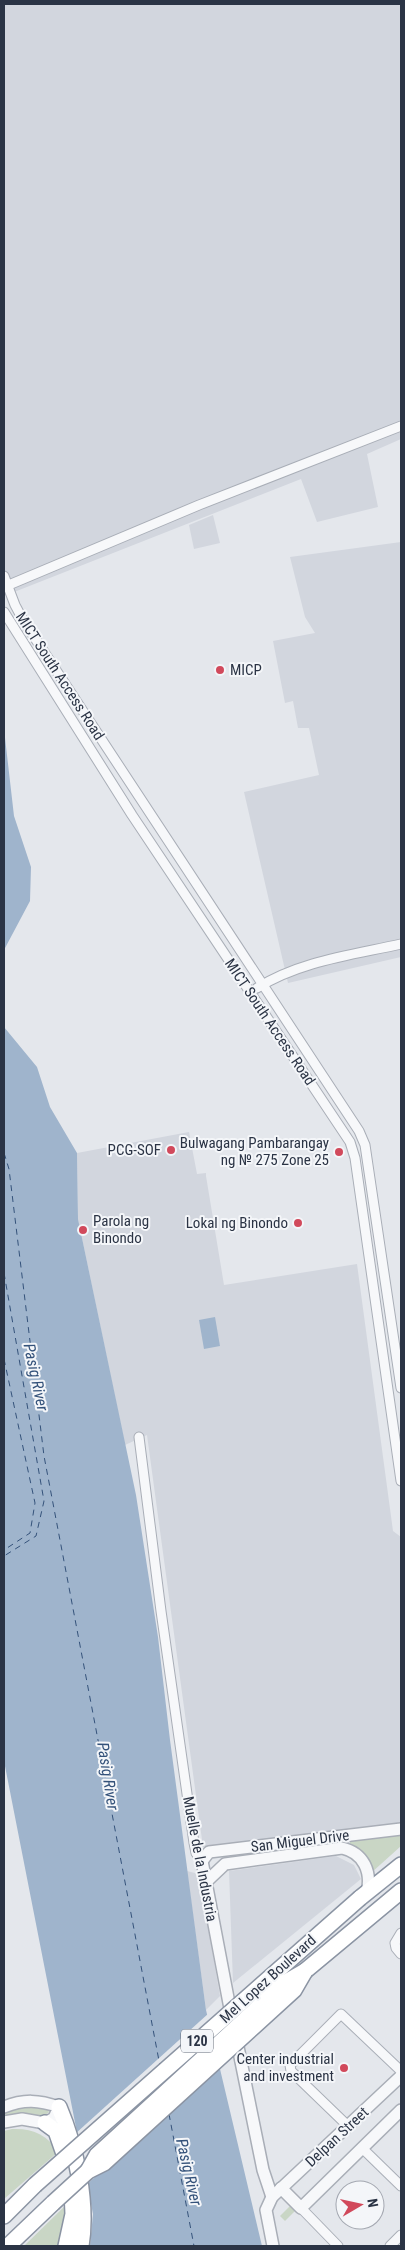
<svg xmlns="http://www.w3.org/2000/svg" width="405" height="2250" font-family="'Roboto Condensed',sans-serif">
<style>
.built{fill:#d2d6de}
.green{fill:#c9d6c5}
.water{fill:#9fb4cc}
.pier{fill:#e4e7ec}
.lines{fill:none;stroke-linecap:round;stroke-linejoin:round}
.ferry{stroke:#34527a;stroke-width:1;stroke-dasharray:6 5;stroke-linecap:butt}
.minor-casing{stroke:#a9aeb7;stroke-width:11}
.tertiary-casing{stroke:#a9aeb7;stroke-width:14}
.trunk-casing{stroke:#8b94a3;stroke-width:18}
.minor{stroke:#f7f8fa;stroke-width:9}
.tertiary{stroke:#f7f8fa;stroke-width:11}
.trunk{stroke:#fff;stroke-width:15}
.trunk-bridge-casing{stroke:#8b94a3;stroke-width:18;stroke-linecap:butt}
.trunk-bridge{stroke:#fff;stroke-width:15}
.poi-dot{fill:#d1495b;stroke:#f4f6f9;stroke-width:2}
.labels{text-anchor:middle;dominant-baseline:central;stroke-width:4;stroke-linejoin:round;paint-order:stroke}
.shield{fill:#f4f6f9;stroke:#676e7b;stroke-width:1}
.shield-label{font-size:14px;font-weight:bold;fill:#2b3445}
.poi-label{font-size:15px;fill:#2b3445;stroke:#f4f6f9;text-anchor:end}
.street-label{font-size:15px;fill:#2b3445;stroke:#f4f6f9}
.water-label{font-size:16px;font-style:italic;fill:#34527a;stroke:#f4f6f9}
</style>
<rect width="100%" height="100%" fill="#e4e7ec"/>
<g class="built">
<path d="M4 4H401V439L367 454 378 507 317 522 301 479 4 596Z"/>
<path d="M213 515 220 543 194 549 189 525Z"/>
<path d="M401 542V957L288 983 244 792 319 775 309 728H298L293 701 285 703 273 641 315 633 305 617 290 557Z"/>
<path d="M189 1132 197 1174 206 1173V1176L224 1285 357 1264 393 1531 401 1537V1825L203 1847 147 1435 125 1445 78 1219 77 1153Z"/>
<path d="M336 1856 354 1865 361 1879 233 1983 229 1871Z"/>
<path d="M187 1871 199 1874 220 1996 206 2010Z"/>
</g>
<g class="green">
<path d="M401 1832V1846L371 1873C368 1858 363 1852 350 1844V1839Z"/>
<path d="M21 2105 47 2108 49 2112 44 2116 20 2113 4 2118V2113Z"/>
<path d="M12 2129C32 2128 48 2135 58 2152L4 2199V2131Z"/>
<path d="M69 2202 64 2246H24Z"/>
<path d="M291 2205 296 2210 285 2221 280 2216Z"/>
</g>
<g class="water">
<path d="M4 729 14 816 31 867 30 901 4 950Z"/>
<path d="M4 1027 37 1067 50 1107 77 1153 78 1219 136 1495 158 1637 170 1740 206 2010 262 2246H90L93 2214 4 1761Z"/>
<path d="M215 1317 220 1346 204 1349 199 1320Z"/>
</g>
<path class="pier" d="M209 2013 221 2063 85 2186 75 2134Z"/>
<g class="lines">
<g class="ferry">
<path d="M4 1153 9 1169 44 1456 160 2066"/>
<path d="M4 1273 44 1501 36 1536 4 1556"/>
<path d="M4 1359 35 1503 30 1533 4 1550"/>
<path d="M169 2114 194 2246"/>
</g>
<g class="minor-casing">
<g id="minor">
<path d="M4 576 15 605 23 620 359 1131 365 1145 401 1388"/>
<path d="M4 587 199 505 401 426"/>
<path d="M4 612 132 815 350 1142 355 1158 401 1481"/>
<path d="M257 988C300 961 352 955 401 944"/>
<path d="M139 1437 161 1611 194 1843 196 1853 202 1861"/>
<path d="M401 1933 395 1943 396 1948 401 1954"/>
<path d="M349 2127 291 2071 290 2065 341 2014 401 2071"/>
<path d="M362 2148 401 2186"/>
<path d="M301 2208 338 2246"/>
<path d="M390 2246 401 2235"/>
</g>
</g>
<g class="tertiary-casing">
<g id="tertiary">
<path d="M202 1861 232 2019"/>
<path d="M202 1861 209 1852 401 1829"/>
<path d="M206 1882 225 1864 342 1848C364 1853 372 1872 367 1893"/>
<path d="M236 2037 263 2170 272 2197"/>
<path d="M4 2107C24 2099 39 2100 59 2107L54 2118 45 2123 22 2119 4 2122"/>
<path d="M281 2188 301 2208 401 2110"/>
<path d="M273 2246 266 2210 272 2197 401 2076"/>
</g>
</g>
<g class="trunk-casing">
<g id="trunk">
<path d="M360 1898 401 1865"/>
<path d="M305 1971 401 1891"/>
<path d="M59 2107C76 2147 88 2203 81 2246"/>
<path d="M45 2123 56 2131 64 2154"/>
<path d="M4 2216 35 2185"/>
<path d="M8 2246 53 2203"/>
<path d="M66 2246 73 2214 72 2191"/>
</g>
</g>
<use href="#minor" class="minor"/>
<use href="#tertiary" class="tertiary"/>
<use href="#trunk" class="trunk"/>
<g class="trunk-bridge-casing">
<g id="trunk-bridge">
<path d="M88 2171 97 2155 286 1982 305 1971"/>
<path d="M35 2185 360 1898"/>
<path d="M53 2203 88 2171 104 2163 294 1990 305 1971"/>
</g>
</g>
<use href="#trunk-bridge" class="trunk-bridge"/>
</g>
<g class="poi-dot">
<circle cx="220" cy="670" r="5"/>
<circle cx="171" cy="1150" r="5"/>
<circle cx="339" cy="1152" r="5"/>
<circle cx="298" cy="1223" r="5"/>
<circle cx="83" cy="1230" r="5"/>
<circle cx="344" cy="2068" r="5"/>
</g>
<g class="labels">
<rect class="shield" x="181" y="2029.5" width="32" height="23" rx="4"/>
<g class="shield-label">
<text x="197" y="2041">120</text>
</g>
<g class="poi-label">
<text x="230" y="670" text-anchor="start">MICP</text>
<text x="329" y="1143">Bulwagang Pambarangay<tspan x="329" dy="17">ng № 275 Zone 25</tspan></text>
<text x="161" y="1150">PCG-SOF</text>
<text x="93" y="1221" text-anchor="start">Parola ng<tspan x="93" dy="17">Binondo</tspan></text>
<text x="288" y="1223">Lokal ng Binondo</text>
<text x="334" y="2059">Center industrial<tspan x="334" dy="17">and investment</tspan></text>
</g>
<g class="street-label">
<text transform="translate(60 676) rotate(57)">MICT South Access Road</text>
<text transform="translate(270 1022) rotate(56)">MICT South Access Road</text>
<text transform="translate(300 1841) rotate(-7)">San Miguel Drive</text>
<text transform="translate(200 1859) rotate(79)">Muelle de la Industria</text>
<text transform="translate(268 1979) rotate(-42)">Mel Lopez Boulevard</text>
<text transform="translate(337 2137) rotate(-43)">Delpan Street</text>
</g>
<g class="water-label">
<text transform="translate(36 1377) rotate(78)">Pasig River</text>
<text transform="translate(108 1776) rotate(81)">Pasig River</text>
<text transform="translate(189 2172) rotate(77)">Pasig River</text>
</g>
</g>
<rect width="405" height="2250" fill="none" stroke="#2b3445" stroke-width="10"/>
<g transform="translate(360 2205) rotate(81)"><circle r="24" fill="#f4f6f9" stroke="#a4a8b1"/>
<path d="M0-4L9 19L0 12L-9 19Z" fill="#d1495b"/>
<text y="-8" font-size="14" font-weight="bold" text-anchor="middle" fill="#2b3445">N</text>
</g>
</svg>
